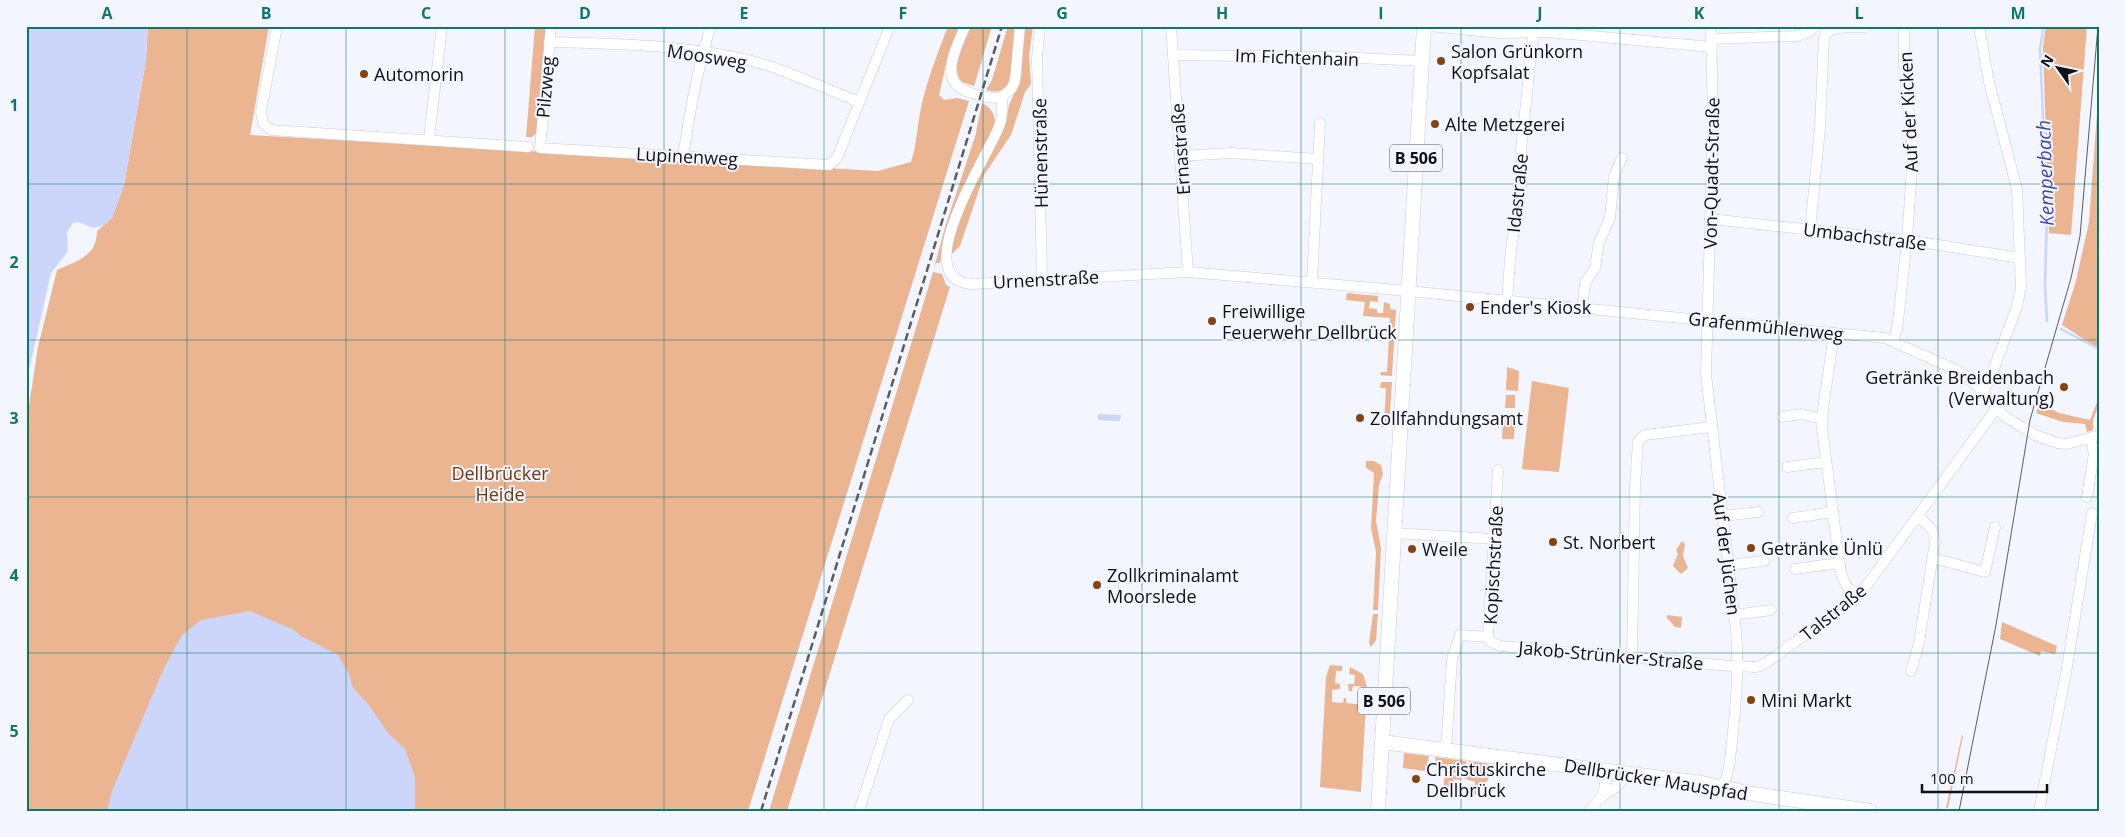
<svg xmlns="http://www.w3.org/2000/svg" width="2125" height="837" font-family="'Open Sans',sans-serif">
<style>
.green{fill:#ecb592}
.water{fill:#ccd5fa}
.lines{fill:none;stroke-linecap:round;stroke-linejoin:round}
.stream{stroke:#ccd5fa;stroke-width:2.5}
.minor-casing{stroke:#cacdd6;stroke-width:11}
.major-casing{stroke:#cacdd6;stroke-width:15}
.minor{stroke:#fff;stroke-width:10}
.major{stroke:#fff;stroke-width:14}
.tram{stroke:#5a5c61;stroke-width:1}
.rail{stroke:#5a5c61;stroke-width:2.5;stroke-dasharray:8 4;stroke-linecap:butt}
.grid{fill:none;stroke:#0f766e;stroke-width:1;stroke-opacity:0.55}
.poi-dot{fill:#85440f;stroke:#f3f5ff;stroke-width:2}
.labels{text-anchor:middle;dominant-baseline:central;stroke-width:4;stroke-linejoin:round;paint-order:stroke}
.shield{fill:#f3f5ff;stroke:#54555a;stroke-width:1}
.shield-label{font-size:16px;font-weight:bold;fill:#101114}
.poi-label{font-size:18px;fill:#101114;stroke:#f3f5ff;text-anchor:start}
.street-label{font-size:18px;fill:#101114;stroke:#f3f5ff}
.park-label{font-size:18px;fill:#70380b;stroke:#f3f5ff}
.water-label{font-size:19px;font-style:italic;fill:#3f46ab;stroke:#f3f5ff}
.neatline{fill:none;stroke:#0f766e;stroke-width:2}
.grid-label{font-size:16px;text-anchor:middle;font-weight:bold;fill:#0f766e}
</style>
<rect width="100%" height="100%" fill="#f3f5ff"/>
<g class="green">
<path d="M148 26H269L250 135 878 171 911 162C917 144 917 126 921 108 927 79 938 53 948 26H961L947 60 939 95 944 100 957 98 969 101 748 811H26V425L38 347 57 270C77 261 97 256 97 231L112 218 124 185 146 60Z"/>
<path d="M535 26H547L537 133 532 137H526Z"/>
<path d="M971 26H992L974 86 962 82C949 68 965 42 971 26Z"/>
<path d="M1008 26H1015C1013 38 1013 77 1007 85 1002 93 994 92 986 90L992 80Z"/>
<path d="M1024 26H1033L1029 56 1031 84 1025 92 1011 135 984 175 960 246 952 254 950 251 958 219 1006 121 1009 105 1021 78Z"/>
<path d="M2046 26H2087L2071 235 2049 233 2043 47Z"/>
<path d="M2099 86V349L2062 325 2076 281 2089 222Z"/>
<path d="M982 103C992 108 997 117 994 128 991 143 970 174 962 189 951 212 946 238 940 263H936L933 272 942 274 946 285 950 287 787 811H769L933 272 946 224 975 137Z"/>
<path d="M1347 293 1378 296V302L1370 301 1369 308 1377 309V313H1383L1384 302 1390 304V309L1396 310 1392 376 1380 375 1381 372H1387L1390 318 1363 316 1365 302 1346 300Z"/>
<path d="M1507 367 1519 371 1518 391 1506 390Z"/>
<path d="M1532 381 1569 388 1559 472 1522 469Z"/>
<path d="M1381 382H1392L1390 413 1387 425 1381 428 1384 423 1386 388H1380Z"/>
<path d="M1506 395H1515V408H1505Z"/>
<path d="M2097 402 2099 404 2093 420V430L2087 432 2085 424 2063 422 2036 413 2039 403 2059 413 2090 420Z"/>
<path d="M1503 415 1515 416 1514 439H1502Z"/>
<path d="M1366 461H1374L1381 465 1383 474 1379 485 1376 521 1381 548 1378 610H1373L1376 552 1371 528 1374 473 1366 468Z"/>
<path d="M1682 541 1685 544 1683 556 1688 568 1681 574 1673 566 1678 554 1676 550Z"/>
<path d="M1373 614H1378L1376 640 1371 647 1369 643Z"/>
<path d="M1667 615 1682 617 1681 628 1675 627 1667 618Z"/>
<path d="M2002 622 2057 646 2055 654 2041 651 2040 656 2000 639Z"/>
<path d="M1330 665 1342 666V671H1336L1335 683 1340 684V689L1332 690V702L1343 703 1344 698H1346V703L1366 705 1361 792 1320 787 1326 677Z"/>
<path d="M1350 667 1363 674 1367 687 1353 686 1352 691H1349L1348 684H1354L1355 675 1349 674Z"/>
<path d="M1962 735 1963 736 1948 808H1946Z"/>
<path d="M1404 753 1429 756 1425 771 1403 768Z"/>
<path d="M1435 757 1466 761 1465 774 1454 773 1436 762Z"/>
<path d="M1469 761 1498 765 1477 795 1474 794 1475 782 1463 778 1467 777Z"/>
<path d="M1445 772 1461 777 1460 780 1454 779 1452 791 1443 790Z"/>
</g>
<g class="water">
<path d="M26 26H148L146 60 124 185 112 218 102 226 93 228 79 222 73 223 67 232 68 251 51 273 26 383Z"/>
<path d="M1098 414 1121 415 1120 421 1098 420Z"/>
<path d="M250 611 294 630 301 636 338 655 349 674 353 688 369 705 388 733 405 749 415 777V811H107L112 791 164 668 182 635 201 620Z"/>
</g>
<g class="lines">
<g class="stream">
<path d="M2044 26 2040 48 2047 212 2045 286 2047 321"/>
<path d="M2061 329 2099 349"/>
</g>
<g class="minor-casing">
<g id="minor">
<path d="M277 26 261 112 263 123 271 130 528 147"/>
<path d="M551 26 540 148 829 165 837 158 890 26"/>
<path d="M965 26C956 50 936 82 971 93 981 96 991 99 1002 97"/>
<path d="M1020 26 1015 81 1012 88 1002 97C1002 106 1003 116 1000 124 992 150 904 280 972 284L1188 272 1408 291 1885 338 1961 372 1982 391 2003 415 2035 435 2058 443 2067 444 2099 435"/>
<path d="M1040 26 1037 58 1042 280"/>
<path d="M1171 26 1188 272"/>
<path d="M1429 26 1500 33 1547 32 1712 47"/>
<path d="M1711 26 1713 117 1706 374 1736 630C1739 668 1736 704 1732 742 1730 757 1730 773 1722 787"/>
<path d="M1979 26 1989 82 2017 189 2021 287 2017 306 1989 382 1982 391"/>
<path d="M1712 39 1797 36 1809 32 1815 26"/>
<path d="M549 42C619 44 708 45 775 68 803 78 831 91 859 102"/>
<path d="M1173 55 1337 57 1422 61"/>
<path d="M429 139 442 26"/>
<path d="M683 156C690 112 697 69 711 26"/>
<path d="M1180 156 1231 153 1318 159"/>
<path d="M1710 219 1907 240 2020 258"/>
<path d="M1810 230 1820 128 1824 37C1830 24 1853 28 1866 27"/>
<path d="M1312 282 1320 123"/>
<path d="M1507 300C1509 281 1509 262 1512 243 1517 212 1523 181 1521 150L1534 27"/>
<path d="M1582 308 1585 283 1595 268 1599 242 1610 218 1614 176 1622 158"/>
<path d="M1834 333 1823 409 1822 428 1841 574 1846 585 1856 597"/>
<path d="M1893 340 1897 330 1907 240 1913 154 1904 66V31"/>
<path d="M1782 417 1801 414 1822 419"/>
<path d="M1787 467 1826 462"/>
<path d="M2087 497 2094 453 2090 438"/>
<path d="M1722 516 1758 512"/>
<path d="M1793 518 1833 512"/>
<path d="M1394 533 1494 539"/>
<path d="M1933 558 1985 572 1995 527"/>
<path d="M1728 565 1764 561"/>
<path d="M1795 569 1839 563"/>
<path d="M1734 615 1771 610"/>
<path d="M1488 637 1491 642 1500 646 1731 666 1757 667 1766 663 1846 605 1867 585 1996 409"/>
<path d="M1488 637 1498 470"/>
<path d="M1632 657 1635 486 1638 441 1645 435 1711 427"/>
<path d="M1911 671 1919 643 1935 542C1935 530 1927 524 1918 517"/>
<path d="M1446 749 1452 659 1460 635 1488 637"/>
<path d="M1602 796 1608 771"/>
<path d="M859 811 889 719 908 700"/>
<path d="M1590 811C1594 806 1598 800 1603 796 1612 790 1623 784 1625 773"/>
<path d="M2039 811 2066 673 2092 513"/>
</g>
</g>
<g class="major-casing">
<g id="major">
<path d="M1382 742 1702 783 1753 794 1870 811"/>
<path d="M1378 811 1424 26"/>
</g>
</g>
<use href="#minor" class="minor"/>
<use href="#major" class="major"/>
<path class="tram" d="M1959 811 1996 625 2030 420 2071 278 2080 236 2098 26"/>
<path class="rail" d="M761 811 1002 26"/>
</g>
<path class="grid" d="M187 26V811M346 26V811M505 26V811M664 26V811M824 26V811M983 26V811M1142 26V811M1301 26V811M1461 26V811M1620 26V811M1779 26V811M1938 26V811M26 184H2099M26 340H2099M26 497H2099M26 653H2099"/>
<g class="poi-dot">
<circle cx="1441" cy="61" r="5"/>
<circle cx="364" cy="74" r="5"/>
<circle cx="1435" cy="124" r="5"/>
<circle cx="1470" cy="307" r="5"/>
<circle cx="1212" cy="321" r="5"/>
<circle cx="2064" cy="387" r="5"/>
<circle cx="1360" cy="418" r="5"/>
<circle cx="1553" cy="542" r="5"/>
<circle cx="1751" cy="548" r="5"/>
<circle cx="1412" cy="549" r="5"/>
<circle cx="1097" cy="585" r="5"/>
<circle cx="1751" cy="700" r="5"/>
<circle cx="1416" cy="779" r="5"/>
</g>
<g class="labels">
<g class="shield">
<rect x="1390" y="144.5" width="52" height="27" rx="4"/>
<rect x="1358" y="687.5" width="52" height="27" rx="4"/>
</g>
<g class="shield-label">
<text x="1416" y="158">B 506</text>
<text x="1384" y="701">B 506</text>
</g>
<g class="poi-label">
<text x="1451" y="51">Salon Grünkorn<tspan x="1451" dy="21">Kopfsalat</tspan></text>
<text x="374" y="74">Automorin</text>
<text x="1445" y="124">Alte Metzgerei</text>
<text x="1480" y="307">Ender's Kiosk</text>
<text x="1222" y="311">Freiwillige<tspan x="1222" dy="21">Feuerwehr Dellbrück</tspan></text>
<text x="2054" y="377" text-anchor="end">Getränke Breidenbach<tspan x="2054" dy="21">(Verwaltung)</tspan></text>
<text x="1370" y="418">Zollfahndungsamt</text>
<text x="1563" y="542">St. Norbert</text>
<text x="1761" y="548">Getränke Ünlü</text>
<text x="1422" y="549">Weile</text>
<text x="1107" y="575">Zollkriminalamt<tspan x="1107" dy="21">Moorslede</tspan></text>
<text x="1761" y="700">Mini Markt</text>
<text x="1426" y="769">Christuskirche<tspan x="1426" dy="21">Dellbrück</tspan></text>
</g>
<g class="street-label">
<text transform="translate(707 56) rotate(9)">Moosweg</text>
<text transform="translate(1297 57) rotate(2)">Im Fichtenhain</text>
<text transform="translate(545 87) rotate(-85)">Pilzweg</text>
<text transform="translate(1908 112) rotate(-93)">Auf der Kicken</text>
<text transform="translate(1180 149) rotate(-94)">Ernastraße</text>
<text transform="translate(1040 153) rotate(-91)">Hünenstraße</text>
<text transform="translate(687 156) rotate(3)">Lupinenweg</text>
<text transform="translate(1711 173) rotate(-89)">Von-Quadt-Straße</text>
<text transform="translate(1517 193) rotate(-84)">Idastraße</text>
<text transform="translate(1865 236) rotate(7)">Umbachstraße</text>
<text transform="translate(1046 279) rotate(-3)">Urnenstraße</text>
<text transform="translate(1766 326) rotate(6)">Grafenmühlenweg</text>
<text transform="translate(1727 554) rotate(83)">Auf der Jüchen</text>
<text transform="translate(1493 565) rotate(-87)">Kopischstraße</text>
<text transform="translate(1833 612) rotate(-39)">Talstraße</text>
<text transform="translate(1611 655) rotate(5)">Jakob-Strünker-Straße</text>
<text transform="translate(1656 779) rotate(9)">Dellbrücker Mauspfad</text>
</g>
<g class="park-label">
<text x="500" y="473">Dellbrücker<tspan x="500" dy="21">Heide</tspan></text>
</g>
<g class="water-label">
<text transform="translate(2045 173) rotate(-92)">Kemperbach</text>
</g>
</g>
<rect width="2125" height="837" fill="none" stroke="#f3f5ff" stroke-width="55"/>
<g transform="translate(2058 68) rotate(303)" stroke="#f3f5ff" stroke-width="4" paint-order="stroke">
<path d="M0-4L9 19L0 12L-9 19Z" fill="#101114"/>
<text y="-8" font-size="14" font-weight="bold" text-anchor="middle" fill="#101114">N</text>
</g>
<path d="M1922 784v8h125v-8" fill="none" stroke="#101114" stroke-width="2.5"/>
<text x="1930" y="784" font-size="15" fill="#101114" stroke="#f3f5ff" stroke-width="4" paint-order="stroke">100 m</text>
<rect x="28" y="28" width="2070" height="782" class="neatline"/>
<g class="grid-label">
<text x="107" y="19">A</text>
<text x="266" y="19">B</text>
<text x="426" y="19">C</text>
<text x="585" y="19">D</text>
<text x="744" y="19">E</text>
<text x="903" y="19">F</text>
<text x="1062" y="19">G</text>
<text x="1222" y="19">H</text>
<text x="1381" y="19">I</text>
<text x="1540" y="19">J</text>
<text x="1699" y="19">K</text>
<text x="1859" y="19">L</text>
<text x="2018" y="19">M</text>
<text x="14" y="111">1</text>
<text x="14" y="268">2</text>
<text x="14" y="424">3</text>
<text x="14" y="581">4</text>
<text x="14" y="737">5</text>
</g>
</svg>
